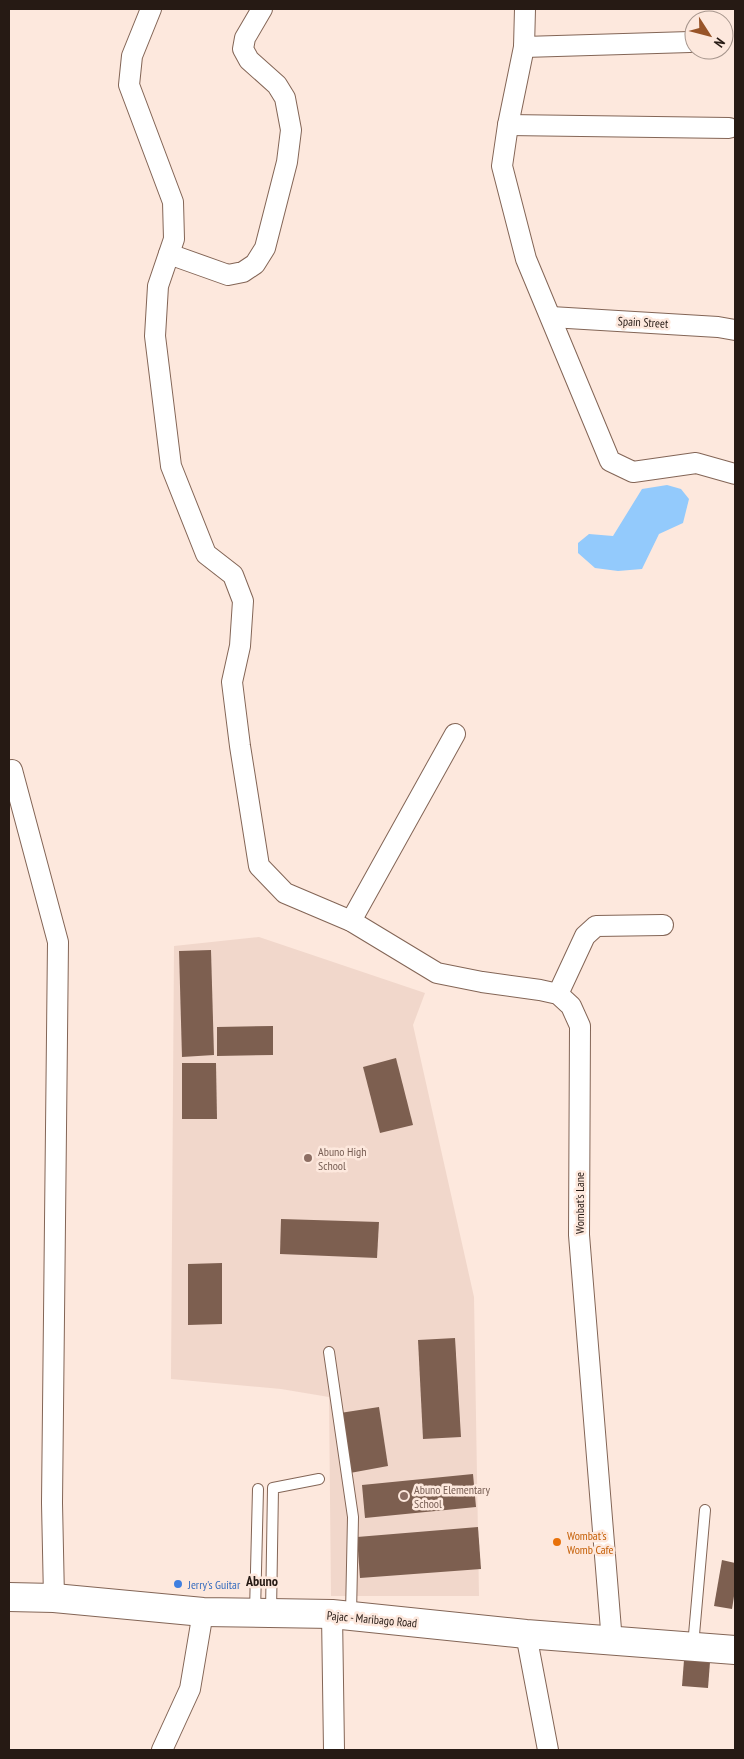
<svg xmlns="http://www.w3.org/2000/svg" width="744" height="1759" font-family="'PT Sans Narrow',sans-serif">
<style>
.built{fill:#f1d7cb}
.water{fill:#93cafc}
.building{fill:#7d5f50}
.lines{fill:none;stroke-linecap:round;stroke-linejoin:round}
.lane-casing{stroke:#836556;stroke-width:12}
.street-casing{stroke:#836556;stroke-width:22}
.secondary-casing{stroke:#836556;stroke-width:30}
.lane{stroke:#fff;stroke-width:10}
.street{stroke:#fff;stroke-width:20}
.secondary{stroke:#fff;stroke-width:28}
.education-dot{fill:#8d6e63;stroke:#fde8dd;stroke-width:2}
.food-dot{fill:#e8710a;stroke:#fde8dd;stroke-width:2}
.shop-dot{fill:#3f7fe0;stroke:#fde8dd;stroke-width:2}
.labels{text-anchor:middle;dominant-baseline:central;stroke-width:5;stroke-linejoin:round;paint-order:stroke}
.street-label{font-size:12px;fill:#261a14;stroke:#fde8dd}
.education-label{font-size:12px;fill:#785e54;stroke:#fde8dd;text-anchor:start}
.food-label{font-size:12px;fill:#c56008;stroke:#fde8dd;text-anchor:start}
.shop-label{font-size:12px;fill:#366cbe;stroke:#fde8dd;text-anchor:start}
.neighbourhood-label{font-size:14px;font-weight:bold;fill:#261a14;stroke:#fde8dd}
</style>
<rect width="100%" height="100%" fill="#fde8dd"/>
<path class="built" d="M259 937 425 993 413 1025 474 1297 479 1596H331L329 1397 281 1389 171 1379 174 946Z"/>
<path class="water" d="M667 485 681 489 689 499 683 523 659 534 642 569 618 571 595 568 578 553V543L589 534 613 536 642 489Z"/>
<g class="building">
<path d="M211 950 214 1055 182 1057 179 951Z"/>
<path d="M273 1026V1055L217 1056V1027Z"/>
<path d="M396 1058 413 1125 380 1133 363 1067Z"/>
<path d="M182 1063H216L217 1119H182Z"/>
<path d="M281 1219 379 1222 377 1258 280 1254Z"/>
<path d="M222 1263V1324L188 1325V1264Z"/>
<path d="M455 1338 461 1437 423 1439 418 1340Z"/>
<path d="M379 1407 388 1466 350 1473 340 1413Z"/>
<path d="M473 1474 476 1507 365 1518 362 1485Z"/>
<path d="M478 1527 481 1569 360 1578 357 1537Z"/>
<path d="M722 1560 735 1563V1590L732 1609 714 1606Z"/>
<path d="M684 1660 710 1662 708 1688 682 1686Z"/>
</g>
<g class="lines">
<g class="lane-casing">
<g id="lane">
<path d="M329 1352 353 1517 351 1614"/>
<path d="M255 1612 258 1489"/>
<path d="M271 1612 273 1488 319 1479"/>
<path d="M693 1646 705 1510"/>
</g>
</g>
<g class="street-casing">
<g id="street">
<path d="M151 9 132 56 129 85 173 202 174 239 158 286 155 336 171 466 206 554 233 575 243 601 240 646 232 682 240 746 259 866 285 893 351 921 437 973 482 982 540 990 558 994 571 1006 580 1026 579 1235 612 1642"/>
<path d="M525 9 524 47 508 125 502 166 526 259 610 461 633 472 696 463 735 474"/>
<path d="M524 47 690 42"/>
<path d="M508 125 729 128"/>
<path d="M169 254 228 275 243 272 255 264 265 248 287 162 291 130 285 98 277 85 249 60 243 49 245 38 262 9"/>
<path d="M551 317 718 327 735 330"/>
<path d="M12 770 58 942 52 1503 54 1598"/>
<path d="M351 921 455 734"/>
<path d="M558 994 585 936 596 926 663 925"/>
<path d="M332 1614 334 1750"/>
<path d="M526 1634 548 1750"/>
<path d="M162 1750 190 1689 203 1612"/>
</g>
</g>
<g class="secondary-casing">
<path id="secondary" d="M9 1597 54 1598 203 1612 332 1614 526 1634 735 1650"/>
</g>
<use href="#lane" class="lane"/>
<use href="#street" class="street"/>
<use href="#secondary" class="secondary"/>
</g>
<g class="education-dot">
<circle cx="308" cy="1158" r="5"/>
<circle cx="404" cy="1496" r="5"/>
</g>
<circle class="food-dot" cx="557" cy="1542" r="5"/>
<circle class="shop-dot" cx="178" cy="1584" r="5"/>
<g class="labels">
<g class="street-label">
<text transform="translate(643 322) rotate(3)">Spain Street</text>
<text transform="translate(579 1203) rotate(-90)">Wombat's Lane</text>
<text transform="translate(372 1619) rotate(5)">Pajac - Maribago Road</text>
</g>
<g class="education-label">
<text x="318" y="1151">Abuno High<tspan x="318" dy="14">School</tspan></text>
<text x="414" y="1489">Abuno Elementary<tspan x="414" dy="14">School</tspan></text>
</g>
<g class="food-label">
<text x="567" y="1535">Wombat's<tspan x="567" dy="14">Womb Cafe</tspan></text>
</g>
<g class="shop-label">
<text x="188" y="1584">Jerry's Guitar</text>
</g>
<g class="neighbourhood-label">
<text x="262" y="1581">Abuno</text>
</g>
</g>
<rect width="744" height="1759" fill="none" stroke="#261a14" stroke-width="20"/>
<g transform="translate(709 35) rotate(126)"><circle r="24" fill="#fde8dd" stroke="#a7968d"/>
<path d="M0-4L9 19L0 12L-9 19Z" fill="#985428"/>
<text y="-8" font-size="14" font-weight="bold" text-anchor="middle" fill="#261a14">N</text>
</g>
</svg>
